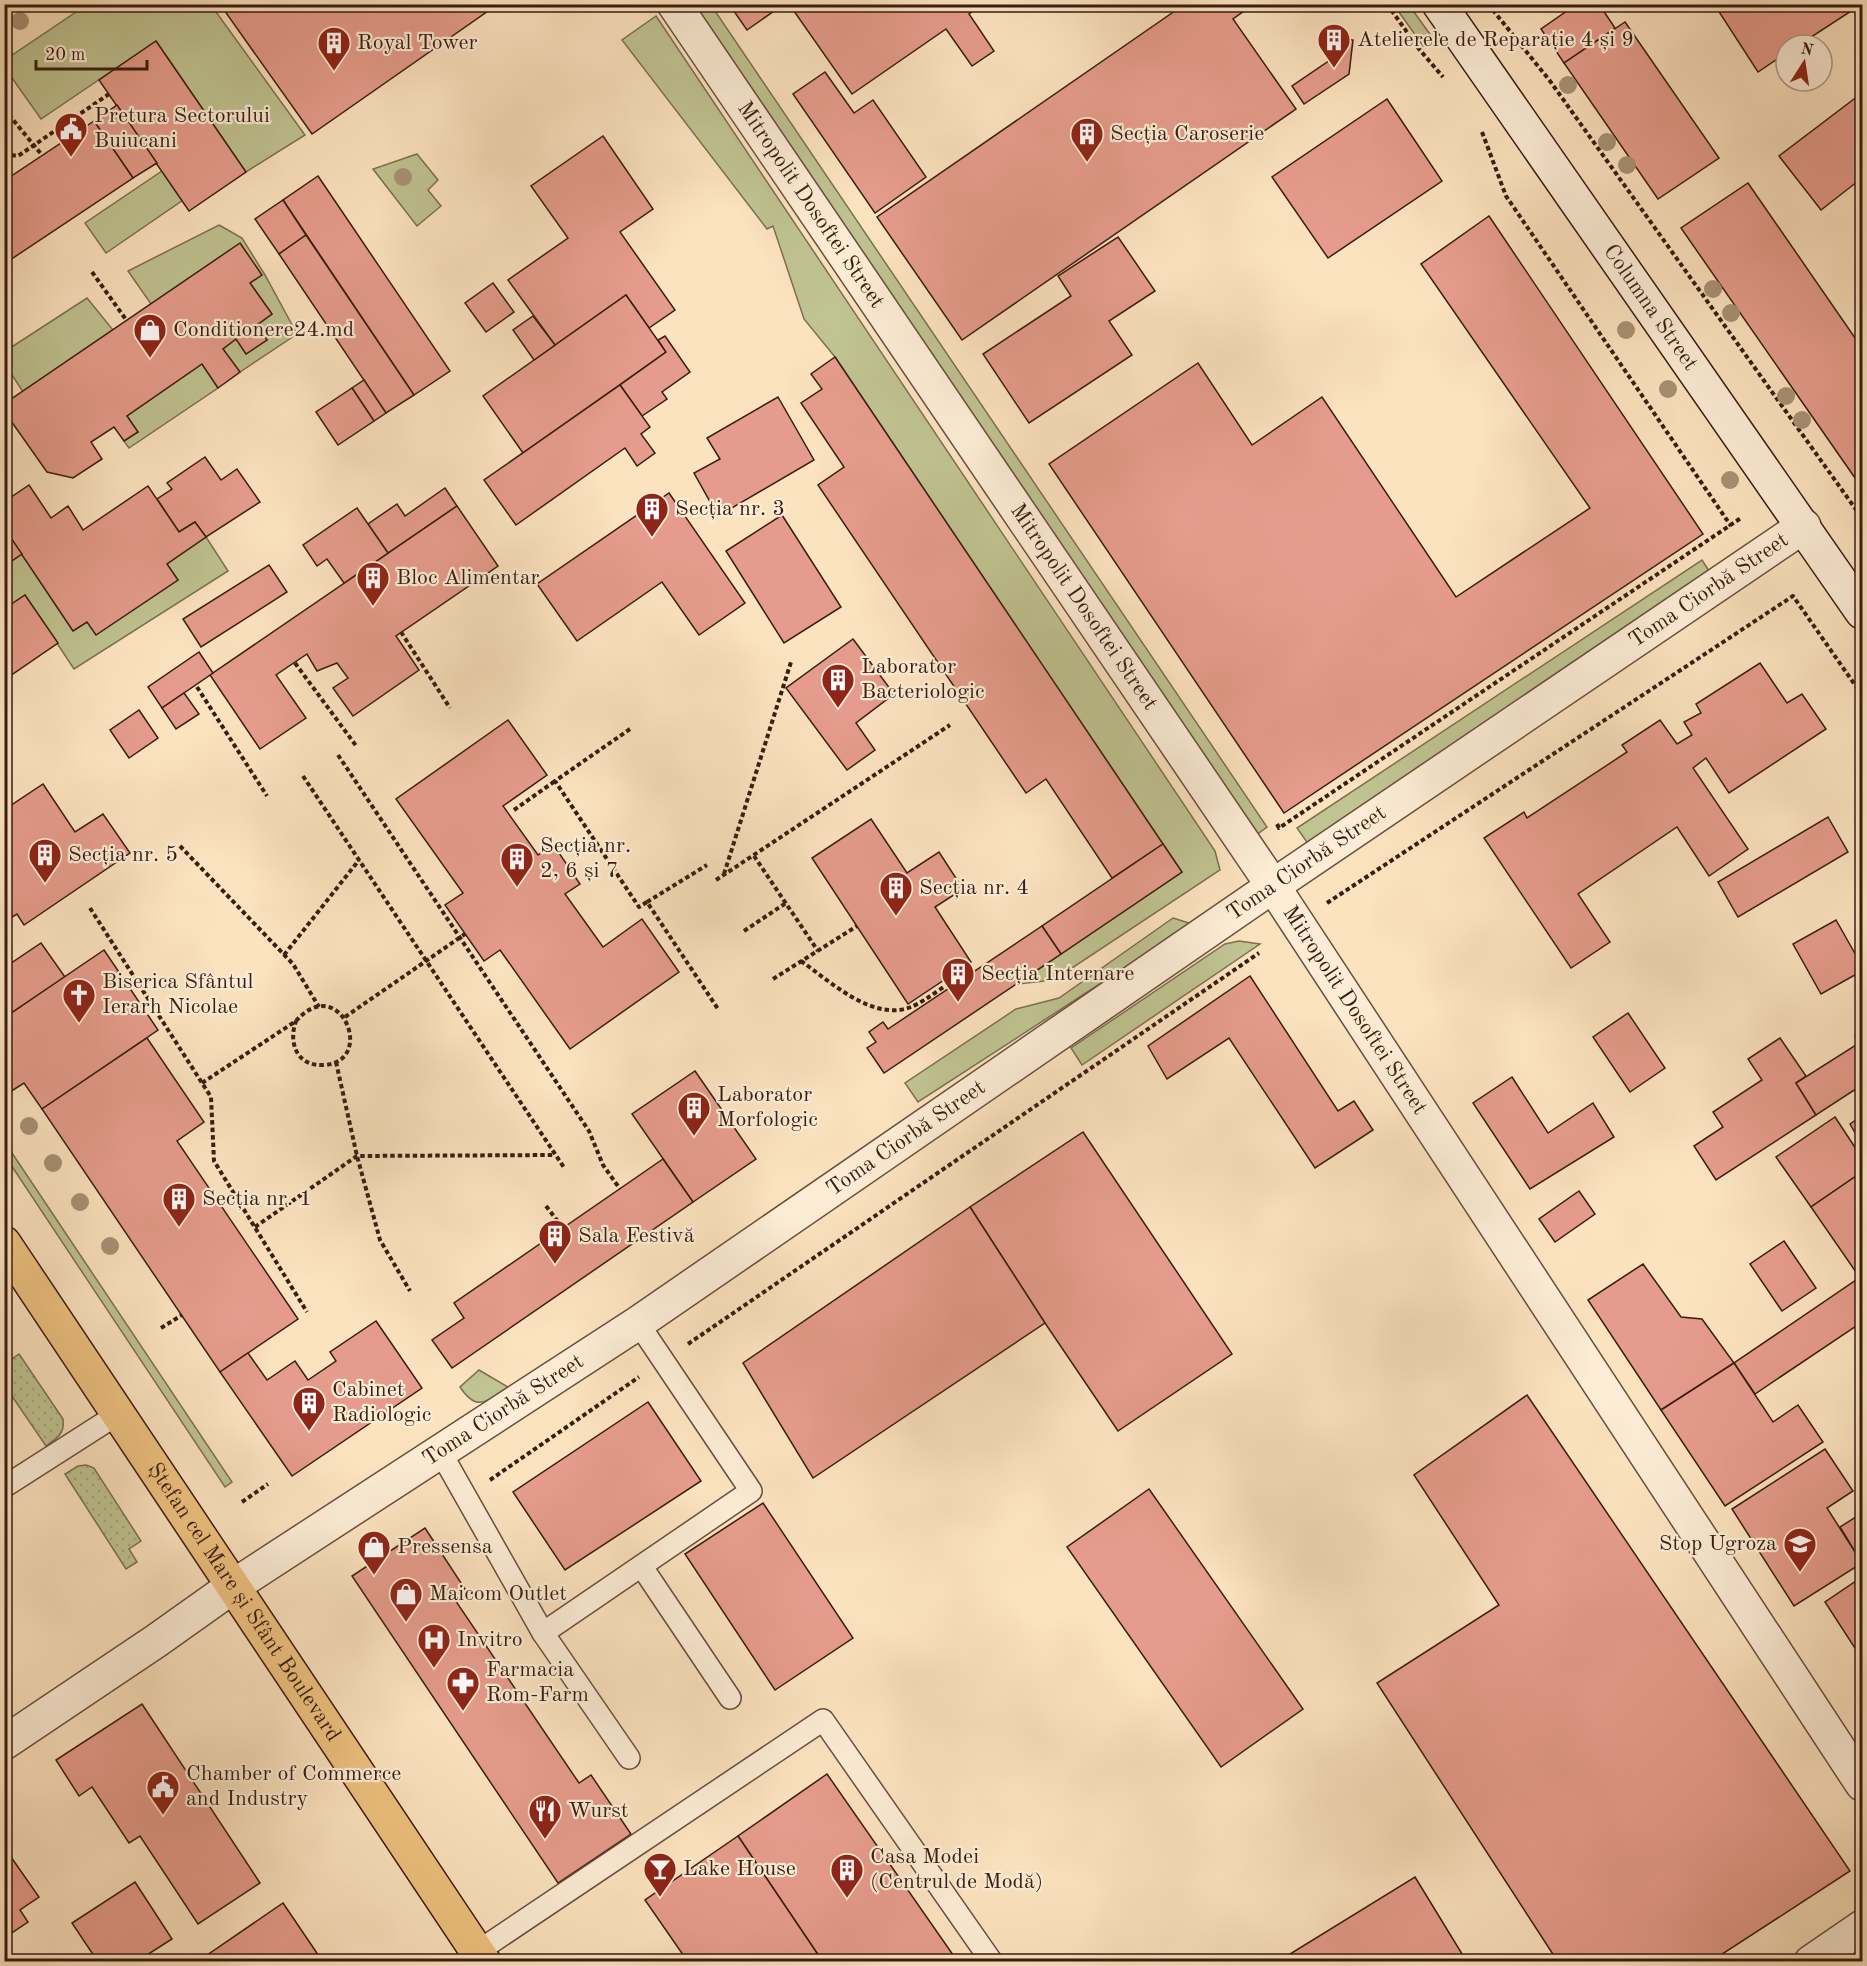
<svg xmlns="http://www.w3.org/2000/svg" width="1867" height="1966" font-family="'Old Standard TT',serif">
<style>
.grass{fill:url(#grass-dots);stroke:#7c7051;stroke-width:1.5}
.garden{fill:#c0c392;stroke:#7c7051;stroke-width:1.5}
.building{fill:#e69c8c;stroke:#381d10;stroke-width:1.5}
.lines{fill:none;stroke-linecap:round;stroke-linejoin:round}
.service-casing{stroke:#694e3c;stroke-width:24}
.minor-casing{stroke:#694e3c;stroke-width:36}
.secondary-casing{stroke:#381d10;stroke-width:36}
.primary-casing{stroke:#381d10;stroke-width:36}
.path{stroke:#381d10;stroke-width:4;stroke-dasharray:4.5 3;stroke-linecap:butt}
.service{stroke:#fdedd6;stroke-width:21}
.minor{stroke:#fdedd6;stroke-width:33}
.secondary{stroke:#fdedd6;stroke-width:33}
.primary{stroke:#eec280;stroke-width:33}
.tree{fill:#a79275}
.labels{text-anchor:middle;dominant-baseline:central;stroke-width:4.5;stroke-linejoin:round;paint-order:stroke}
.poi-label{font-size:22px;fill:#381d10;stroke:#fdedd6;text-anchor:start}
.street-label{font-size:22px;fill:#381d10;stroke:#fdedd6}
</style>
<defs>
<pattern id="grass-dots" width="8" height="8" patternUnits="userSpaceOnUse" patternTransform="scale(1.5)"><rect width="8" height="8" fill="#c0c392"/><path d="M2 2h.1M6 6h.1" fill="none" stroke="#a6a77d" stroke-width="1.8" stroke-linecap="round"/></pattern>
</defs>
<rect width="100%" height="100%" fill="#fce3c0"/>
<filter id="stains"><feTurbulence type="fractalNoise" baseFrequency=".00333" numOctaves="4"/><feColorMatrix values="0 0 0 0 .2 0 0 0 0 .09 0 0 0 0 .02 0 0 0 .5 -.17"/></filter>
<radialGradient id="worn" r=".72"><stop offset=".6" stop-color="#630" stop-opacity="0"/><stop offset="1" stop-color="#630" stop-opacity=".3"/></radialGradient>
<g class="grass">
<path d="M19 1354 63 1419C65 1434 57 1438 46 1446L5 1386V1364Z"/>
<path d="M86 1465 94 1468 141 1541 129 1549 137 1562 126 1569 65 1474 78 1466Z"/>
</g>
<g class="garden">
<path d="M88 4 211 5 305 135 246 172 156 41 41 119 5 68V60Z"/>
<path d="M695 5H711L1267 827 1255 836Z"/>
<path d="M1394 5H1409L1437 44 1423 46Z"/>
<path d="M656 16 1215 851 1220 870 1054 980 1017 984 1182 872 835 357 804 319 773 226 767 229 622 40Z"/>
<path d="M417 154 438 180 428 190 441 206 417 226 373 169Z"/>
<path d="M162 171 183 200 106 253 85 223Z"/>
<path d="M219 225 242 238 265 275 297 334 240 372 223 349 236 339 246 354 267 340 257 325 272 314 250 283 261 275 151 304 128 271Z"/>
<path d="M87 298 113 330 23 392 5 364 4 352Z"/>
<path d="M202 364 218 388 129 448 124 441 138 432 127 416Z"/>
<path d="M206 537 228 571 74 669 25 595 5 609V566L22 554 73 631 87 622 178 580 167 564Z"/>
<path d="M1702 560 1713 577 1309 845 1297 828Z"/>
<path d="M1173 918 1192 924 918 1102 905 1083 1016 1009 1059 998Z"/>
<path d="M1239 941 1260 944 1082 1065 1071 1048 1225 944Z"/>
<path d="M4 1141 232 1482 225 1487 5 1156Z"/>
<path d="M479 1370 508 1387C487 1401 477 1413 460 1387Z"/>
</g>
<g class="building">
<path d="M232 4H483L488 11 312 134 224 10Z"/>
<path d="M729 4H784L747 30Z"/>
<path d="M789 4H983L969 14 994 51 972 66 946 29 852 94Z"/>
<path d="M1185 4H1254L1233 19 1296 109 962 340 877 217Z"/>
<path d="M1577 4H1599L1615 28 1564 63 1541 29Z"/>
<path d="M1714 4H1862L1799 45H1786V53L1758 72Z"/>
<path d="M1625 22 1719 158 1658 199 1564 63Z"/>
<path d="M1335 37 1353 40 1349 74 1304 104 1292 86 1330 60Z"/>
<path d="M156 41 246 172 189 211 99 80Z"/>
<path d="M825 72 854 113 873 100 926 177 875 213 793 94Z"/>
<path d="M1862 93V178L1821 210 1779 156Z"/>
<path d="M1387 99 1442 181 1328 258 1272 177Z"/>
<path d="M117 105 157 163 133 178 94 121Z"/>
<path d="M94 121 133 178 4 264V181Z"/>
<path d="M603 136 653 209 620 232 675 310 649 328 626 295 555 345 508 280 568 238 531 186Z"/>
<path d="M318 176 450 371 414 395 283 200Z"/>
<path d="M1748 183 1862 348V488L1681 228Z"/>
<path d="M283 200 306 235 279 254 255 219Z"/>
<path d="M1489 216 1703 534 1284 813 1049 464 1198 363 1252 445 1322 397 1456 597 1590 508 1421 264Z"/>
<path d="M306 235 414 395 386 413 279 254Z"/>
<path d="M1118 237 1155 291 1109 321 1132 355 1029 423 983 354 1071 296 1058 276Z"/>
<path d="M240 243 262 275 250 283 272 314 257 325 267 340 246 354 236 339 223 349 240 372 218 388 202 364 127 416 138 432 124 441 114 427 91 442 102 459 73 478 47 472 4 411V404Z"/>
<path d="M493 283 514 312 486 332 465 303Z"/>
<path d="M626 295 666 352 523 453 483 396Z"/>
<path d="M533 316 555 345 534 360 513 330Z"/>
<path d="M665 336 690 372 662 392 667 399 642 416 620 385 666 352 658 340Z"/>
<path d="M835 357 1163 844 1112 878 1046 779 1026 793 818 485 844 467 801 403 822 389 811 374Z"/>
<path d="M364 380 386 413 374 421 352 388Z"/>
<path d="M620 385 650 427 641 434 655 453 637 466 625 448 516 525 484 480Z"/>
<path d="M352 388 374 421 338 445 316 412Z"/>
<path d="M778 397 814 460 718 516 694 473 720 459 707 438Z"/>
<path d="M205 457 221 480 237 469 260 502 206 537 195 522 179 532 157 499 172 489 167 483Z"/>
<path d="M29 485 51 518 68 506 83 530 148 486 179 532 195 522 206 537 167 564 178 580 96 635 87 622 73 631 4 528V502Z"/>
<path d="M445 488 457 506 388 553 368 524 397 504 405 516Z"/>
<path d="M669 493 745 603 699 635 662 582 577 641 537 584Z"/>
<path d="M457 506 498 566 396 636 419 670 353 716 333 688 348 678 337 663 317 671 307 654 276 675 306 718 260 749 210 675Z"/>
<path d="M357 508 388 553 344 583 327 559 317 566 303 545Z"/>
<path d="M782 515 841 607 784 643 726 551Z"/>
<path d="M4 528 22 554 4 566Z"/>
<path d="M269 565 287 592 201 647 183 619Z"/>
<path d="M25 595 58 643 4 680V609Z"/>
<path d="M853 639 894 694 856 723 875 750 847 770 786 688Z"/>
<path d="M199 652 213 673 162 708 148 687Z"/>
<path d="M1760 663 1787 703 1802 694 1826 729 1729 793 1706 758 1693 768 1748 849 1709 876 1677 827 1578 894 1610 942 1571 968 1484 838 1524 812 1527 818 1627 752 1622 745 1660 720 1677 744 1692 735 1684 722 1701 713 1696 704Z"/>
<path d="M184 693 199 714 176 729 162 708Z"/>
<path d="M139 710 158 738 129 758 110 730Z"/>
<path d="M508 720 547 775 503 806 538 855 553 844 580 884 565 894 603 947 642 919 679 972 570 1049 500 950 484 961 445 905 463 893 396 799Z"/>
<path d="M43 784 75 832 103 814 130 853 24 925 17 914 4 922V810Z"/>
<path d="M1828 817 1848 852 1738 917 1718 882Z"/>
<path d="M871 819 907 873 939 852 963 889 935 907 971 962 908 1004 812 858Z"/>
<path d="M1163 844 1182 872 1061 954 1042 926Z"/>
<path d="M1836 920 1862 966V971L1821 994 1793 944Z"/>
<path d="M1042 926 1061 954 884 1073 867 1048 876 1042 869 1032 883 1022 888 1029Z"/>
<path d="M41 943 65 977 4 1018V968Z"/>
<path d="M104 950 158 1030 42 1109 24 1083 10 1092 4 1085V1018Z"/>
<path d="M1250 976 1338 1111 1354 1101 1373 1130 1315 1168 1229 1038 1167 1079 1148 1046Z"/>
<path d="M1628 1013 1665 1068 1630 1092 1593 1037Z"/>
<path d="M1862 1032V1048L1855 1036Z"/>
<path d="M147 1038 204 1122 177 1141 298 1319 220 1372 42 1109Z"/>
<path d="M1780 1038 1806 1076 1796 1083 1816 1115 1716 1180 1694 1146 1723 1127 1713 1112 1762 1080 1748 1059Z"/>
<path d="M1859 1043 1862 1048V1085L1816 1115 1796 1083Z"/>
<path d="M695 1071 756 1159 693 1202 632 1114Z"/>
<path d="M1512 1077 1548 1133 1593 1103 1614 1137 1530 1189 1473 1103Z"/>
<path d="M1862 1116V1145L1850 1124Z"/>
<path d="M1835 1117 1862 1158V1172L1811 1207 1776 1157Z"/>
<path d="M1083 1132 1232 1354 1118 1431 1045 1323 970 1207Z"/>
<path d="M663 1159 693 1202 452 1368 432 1340 464 1318 454 1303Z"/>
<path d="M1862 1172V1272L1858 1275 1811 1207Z"/>
<path d="M1579 1191 1595 1214 1555 1242 1539 1219Z"/>
<path d="M970 1207 1045 1323 813 1478 743 1363Z"/>
<path d="M1784 1241 1816 1288 1782 1311 1750 1264Z"/>
<path d="M1643 1264 1681 1317 1702 1319 1734 1363 1661 1410 1588 1300Z"/>
<path d="M1862 1276V1322L1755 1394 1734 1363Z"/>
<path d="M376 1321 422 1388 292 1476 220 1372 248 1353 267 1380 295 1361 308 1380 336 1361 330 1352Z"/>
<path d="M1734 1363 1773 1422 1798 1405 1823 1442 1725 1506 1661 1410Z"/>
<path d="M1527 1395 1850 1871 1710 1962H1558L1377 1683 1499 1605 1414 1475Z"/>
<path d="M648 1402 701 1481 565 1570 513 1492Z"/>
<path d="M1825 1449 1853 1491 1827 1508 1862 1563 1794 1606 1732 1509Z"/>
<path d="M1149 1489 1303 1709 1221 1767 1067 1547Z"/>
<path d="M763 1503 853 1638 775 1690 685 1554Z"/>
<path d="M1862 1513V1563L1840 1527Z"/>
<path d="M425 1528 465 1589 453 1597 579 1783 591 1775 631 1834 558 1883 352 1576Z"/>
<path d="M1862 1577V1659L1825 1602Z"/>
<path d="M142 1704 260 1883 198 1924 140 1836 129 1843 92 1787 79 1796 56 1760Z"/>
<path d="M827 1774 958 1962H823L738 1836Z"/>
<path d="M738 1836 823 1962H688L645 1900Z"/>
<path d="M4 1847 39 1897 20 1910 28 1922 4 1938Z"/>
<path d="M1415 1877 1467 1962H1277Z"/>
<path d="M135 1882 172 1939 136 1962H98L72 1923Z"/>
<path d="M283 1903 323 1962H197Z"/>
</g>
<g class="lines">
<g class="service-casing">
<g id="service">
<path d="M441 1453 543 1633 629 1758"/>
<path d="M7 1485 118 1414"/>
<path d="M642 1567 730 1698"/>
<path d="M543 1633 751 1491 638 1323"/>
<path d="M477 1952 823 1720 992 1962"/>
</g>
</g>
<g class="minor-casing">
<g id="minor">
<path id="s1" d="M674 4 1273 886 1862 1784"/>
<path id="s2" d="M4 1743 156 1641 232 1587 638 1323 1273 886 1804 526"/>
<path d="M1811 1962 1862 1927"/>
</g>
</g>
<g class="secondary-casing">
<g id="secondary">
<path id="s3" d="M1439 4 1862 612"/>
</g>
</g>
<g class="primary-casing">
<g id="primary">
<path id="s4" d="M4 1243 484 1962"/>
</g>
</g>
<g class="path">
<path d="M1387 4 1419 49 1443 77"/>
<path d="M1488 4 1550 81 1862 518"/>
<path d="M4 109 42 155"/>
<path d="M1482 132 1506 196 1731 526"/>
<path d="M4 154 18 156 109 94"/>
<path d="M92 272 127 321"/>
<path d="M401 632 450 708"/>
<path d="M295 663 357 747"/>
<path d="M197 687 267 796"/>
<path d="M630 729 555 781 639 907 647 902 718 1009"/>
<path d="M338 755 589 1131 603 1165 620 1189"/>
<path d="M303 776 565 1169"/>
<path d="M514 810 555 781"/>
<path d="M1277 824 1279 828 1741 518"/>
<path d="M180 846 293 964 319 1007"/>
<path d="M754 856 818 951"/>
<path d="M724 874 791 662"/>
<path d="M716 880 950 725"/>
<path d="M647 902 707 865"/>
<path d="M1327 903 1793 596 1862 695"/>
<path d="M90 908 211 1097 214 1161 307 1312"/>
<path d="M744 931 786 903"/>
<path d="M284 955 359 860"/>
<path d="M801 961C831 982 873 1022 911 1007 926 1001 954 979 969 969"/>
<path d="M773 979 857 926"/>
<path d="M345 1017 465 934"/>
<path d="M336 1062 357 1156 380 1240 410 1291"/>
<path d="M202 1083 296 1021C340 971 377 1062 324 1065 297 1067 288 1043 296 1021"/>
<path d="M546 1206 563 1228"/>
<path d="M255 1227 357 1156 555 1155"/>
<path d="M161 1328 182 1315"/>
<path d="M688 1344 1259 953"/>
<path d="M490 1480 639 1377"/>
<path d="M242 1502 268 1484"/>
</g>
<use href="#service" class="service"/>
<use href="#minor" class="minor"/>
<use href="#secondary" class="secondary"/>
<use href="#primary" class="primary"/>
</g>
<g class="tree">
<circle cx="20" cy="21" r="9"/>
<circle cx="1568" cy="85" r="9"/>
<circle cx="1607" cy="142" r="9"/>
<circle cx="1627" cy="165" r="9"/>
<circle cx="403" cy="177" r="9"/>
<circle cx="1713" cy="289" r="9"/>
<circle cx="1731" cy="313" r="9"/>
<circle cx="1626" cy="330" r="9"/>
<circle cx="1668" cy="389" r="9"/>
<circle cx="1786" cy="396" r="9"/>
<circle cx="1802" cy="420" r="9"/>
<circle cx="1730" cy="480" r="9"/>
<circle cx="29" cy="1126" r="9"/>
<circle cx="53" cy="1163" r="9"/>
<circle cx="80" cy="1202" r="9"/>
<circle cx="110" cy="1246" r="9"/>
</g>
<defs>
<g id="building-pin" transform="scale(1.725)"><path d="M0 17L-7.5 6A9.5 9.5 0 1 1 7.5 6Z" fill="#8f2418" stroke="#fdedd6"/><path d="M-4-6H4V6H1V3H-1V6H-4ZM-2.5-4.3h1.7v1.8h-1.7ZM.8-4.3h1.7v1.8H.8ZM-2.5-1h1.7V.8h-1.7ZM.8-1h1.7V.8H.8Z" fill="#fff"/></g>
<g id="civic-pin" transform="scale(1.725)"><path d="M0 17L-7.5 6A9.5 9.5 0 1 1 7.5 6Z" fill="#8f2418" stroke="#fdedd6"/><path d="M-.6-6.5H3V-4.5H.6V-3L4-1V1h2V6H-6V1h2V-1L-.6-3ZM-1.2 2.5V6h2.4V2.5Z" fill="#fff"/></g>
<g id="shop-pin" transform="scale(1.725)"><path d="M0 17L-7.5 6A9.5 9.5 0 1 1 7.5 6Z" fill="#8f2418" stroke="#fdedd6"/><path d="M-5-2.5h2.3a2.7 3.5 0 0 1 5.4 0H5L5.5 6h-11ZM-1.5-2.5h3a1.5 2.3 0 0 0-3 0Z" fill="#fff"/></g>
<g id="church-pin" transform="scale(1.725)"><path d="M0 17L-7.5 6A9.5 9.5 0 1 1 7.5 6Z" fill="#8f2418" stroke="#fdedd6"/><path d="M-1.2-6h2.4v3.5h3.3v2.4h-3.3V6h-2.4V-.1h-3.3v-2.4h3.3Z" fill="#fff"/></g>
<g id="school-pin" transform="scale(1.725)"><path d="M0 17L-7.5 6A9.5 9.5 0 1 1 7.5 6Z" fill="#8f2418" stroke="#fdedd6"/><path d="M0-5L7-2L0 1L-7-2ZM-4 1L0 2.5L4 1V4Q0 6-4 4Z" fill="#fff"/></g>
<g id="hospital-pin" transform="scale(1.725)"><path d="M0 17L-7.5 6A9.5 9.5 0 1 1 7.5 6Z" fill="#8f2418" stroke="#fdedd6"/><path d="M-5-5h3v3.5h4V-5h3V5h-3V1.5h-4V5h-3Z" fill="#fff"/></g>
<g id="pharmacy-pin" transform="scale(1.725)"><path d="M0 17L-7.5 6A9.5 9.5 0 1 1 7.5 6Z" fill="#8f2418" stroke="#fdedd6"/><path d="M-2-6h4v4h4v4h-4v4h-4v-4h-4v-4h4Z" fill="#fff"/></g>
<g id="restaurant-pin" transform="scale(1.725)"><path d="M0 17L-7.5 6A9.5 9.5 0 1 1 7.5 6Z" fill="#8f2418" stroke="#fdedd6"/><path d="M-5-6h1v4h1v-4h1v4h1v-4h1v5L-1.5 .5V6h-2V.5L-5-1ZM5-6V6H3V1.5H1.5Q1.5-4 5-6Z" fill="#fff"/></g>
<g id="bar-pin" transform="scale(1.725)"><path d="M0 17L-7.5 6A9.5 9.5 0 1 1 7.5 6Z" fill="#8f2418" stroke="#fdedd6"/><path d="M-6-5H6L.8 .8V4.5H3.5V6h-7V4.5H-.8V.8Z" fill="#fff"/></g>
</defs>
<g fill-rule="evenodd">
<use href="#building-pin" x="1334" y="40"/>
<use href="#building-pin" x="334" y="43"/>
<use href="#civic-pin" x="71" y="129"/>
<use href="#building-pin" x="1087" y="134"/>
<use href="#shop-pin" x="150" y="330"/>
<use href="#building-pin" x="652" y="509"/>
<use href="#building-pin" x="373" y="578"/>
<use href="#building-pin" x="838" y="680"/>
<use href="#building-pin" x="45" y="855"/>
<use href="#building-pin" x="517" y="859"/>
<use href="#building-pin" x="896" y="888"/>
<use href="#building-pin" x="958" y="974"/>
<use href="#church-pin" x="79" y="995"/>
<use href="#building-pin" x="694" y="1108"/>
<use href="#building-pin" x="179" y="1199"/>
<use href="#building-pin" x="555" y="1236"/>
<use href="#building-pin" x="309" y="1403"/>
<use href="#school-pin" x="1800" y="1544"/>
<use href="#shop-pin" x="374" y="1547"/>
<use href="#shop-pin" x="406" y="1594"/>
<use href="#hospital-pin" x="434" y="1640"/>
<use href="#pharmacy-pin" x="463" y="1683"/>
<use href="#civic-pin" x="163" y="1787"/>
<use href="#restaurant-pin" x="545" y="1811"/>
<use href="#bar-pin" x="660" y="1869"/>
<use href="#building-pin" x="847" y="1870"/>
</g>
<g class="labels">
<g class="poi-label">
<text x="1357" y="40">Atelierele de Reparație 4 și 9</text>
<text x="357" y="43">Royal Tower</text>
<text x="94" y="116">Pretura Sectorului<tspan x="94" dy="25">Buiucani</tspan></text>
<text x="1110" y="134">Secția Caroserie</text>
<text x="173" y="330">Conditionere24.md</text>
<text x="675" y="509">Secția nr. 3</text>
<text x="396" y="578">Bloc Alimentar</text>
<text x="861" y="667">Laborator<tspan x="861" dy="25">Bacteriologic</tspan></text>
<text x="540" y="846">Secția nr.<tspan x="540" dy="25">2, 6 și 7</tspan></text>
<text x="68" y="855">Secția nr. 5</text>
<text x="919" y="888">Secția nr. 4</text>
<text x="981" y="974">Secția Internare</text>
<text x="102" y="982">Biserica Sfântul<tspan x="102" dy="25">Ierarh Nicolae</tspan></text>
<text x="717" y="1095">Laborator<tspan x="717" dy="25">Morfologic</tspan></text>
<text x="202" y="1199">Secția nr. 1</text>
<text x="578" y="1236">Sala Festivă</text>
<text x="332" y="1390">Cabinet<tspan x="332" dy="25">Radiologic</tspan></text>
<text x="1777" y="1544" text-anchor="end">Stop Ugroza</text>
<text x="397" y="1547">Pressensa</text>
<text x="429" y="1594">Maicom Outlet</text>
<text x="457" y="1640">Invitro</text>
<text x="486" y="1670">Farmacia<tspan x="486" dy="25">Rom-Farm</tspan></text>
<text x="186" y="1774">Chamber of Commerce<tspan x="186" dy="25">and Industry</tspan></text>
<text x="568" y="1811">Wurst</text>
<text x="870" y="1857">Casa Modei<tspan x="870" dy="25">(Centrul de Modă)</tspan></text>
<text x="683" y="1869">Lake House</text>
</g>
<g class="street-label">
<text stroke="none"><textPath href="#s1" startOffset="243">Mitropolit Dosoftei Street</textPath></text>
<text stroke="none"><textPath href="#s3" startOffset="370">Columna Street</textPath></text>
<text stroke="none"><textPath href="#s2" startOffset="2058">Toma Ciorbă Street</textPath></text>
<text stroke="none"><textPath href="#s1" startOffset="729">Mitropolit Dosoftei Street</textPath></text>
<text stroke="none"><textPath href="#s2" startOffset="1572">Toma Ciorbă Street</textPath></text>
<text stroke="none"><textPath href="#s1" startOffset="1215">Mitropolit Dosoftei Street</textPath></text>
<text stroke="none"><textPath href="#s2" startOffset="1086">Toma Ciorbă Street</textPath></text>
<text stroke="none"><textPath href="#s2" startOffset="600">Toma Ciorbă Street</textPath></text>
<text stroke="none"><textPath href="#s4" startOffset="432">Ștefan cel Mare și Sfânt Boulevard</textPath></text>
</g>
</g>
<rect width="1867" height="1966" fill="none" stroke="#fce3c0" stroke-width="24"/>
<rect x="6" y="6" width="1855" height="1954" fill="none" stroke="#381d10" stroke-width="3"/>
<rect x="12" y="12" width="1843" height="1942" fill="none" stroke="#381d10" stroke-width="1.5"/>
<g transform="translate(1804 63) rotate(12)"><circle r="28" fill="#fdedd6" stroke="#ae9a87" stroke-width="1.5"/>
<path d="M0-4.5L10 22L0 15L-10 22Z" fill="#8f2418"/>
<text y="-9" font-size="16" font-weight="bold" text-anchor="middle" fill="#381d10">N</text>
</g>
<path d="M36 60v9h111v-9" fill="none" stroke="#381d10" stroke-width="3"/>
<text x="45" y="60" font-size="18" fill="#381d10" stroke="#fdedd6" stroke-width="4.5" paint-order="stroke">20 m</text>
<rect width="100%" height="100%" filter="url(#stains)"/>
<rect width="100%" height="100%" fill="url(#worn)"/>
</svg>
